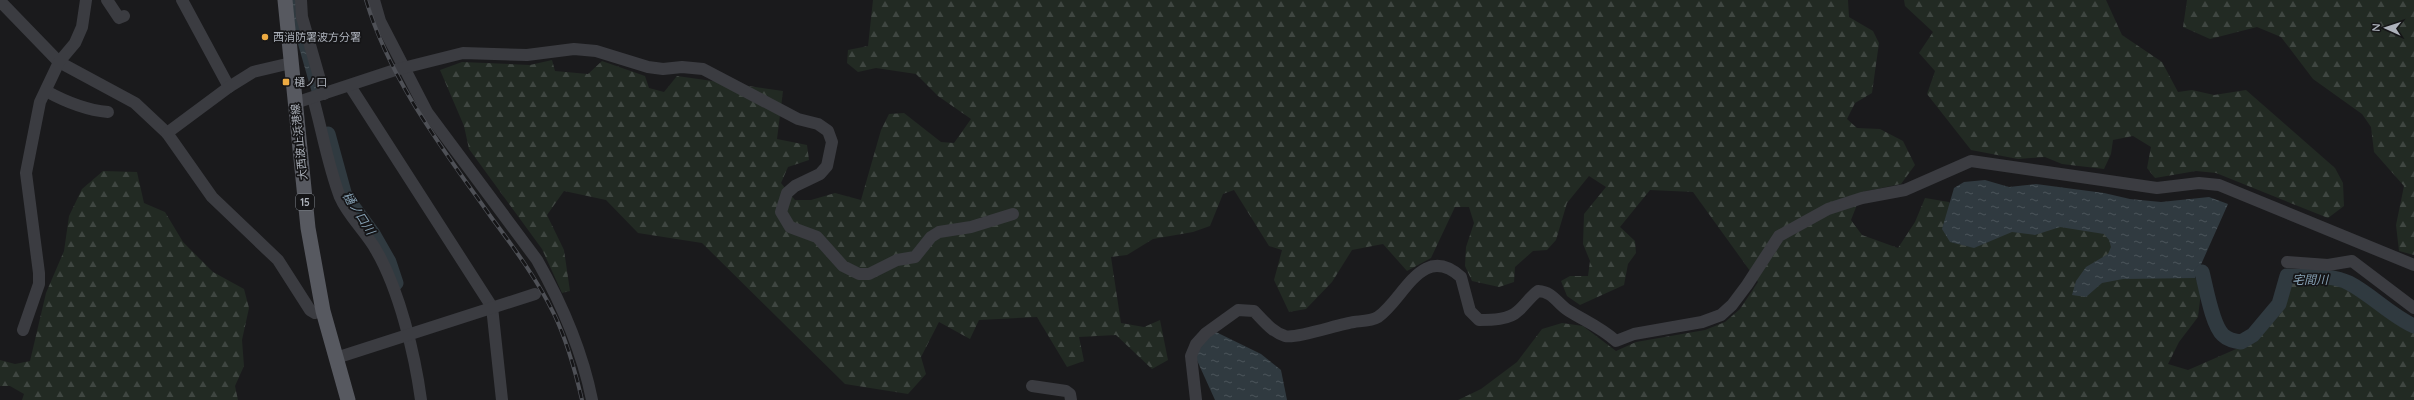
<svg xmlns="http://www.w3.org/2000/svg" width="2414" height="400" font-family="Quicksand,'Noto Sans JP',sans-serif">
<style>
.forest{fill:url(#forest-firs)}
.water{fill:url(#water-ripples)}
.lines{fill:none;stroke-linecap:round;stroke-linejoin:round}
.river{stroke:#303a40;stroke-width:15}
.minor{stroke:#3b3c41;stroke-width:12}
.major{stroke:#575960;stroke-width:15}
.rail-casing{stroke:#4e5056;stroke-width:4}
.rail{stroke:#151517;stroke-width:2.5;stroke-dasharray:8;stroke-linecap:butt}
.poi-dot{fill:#ecaa42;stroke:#151517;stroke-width:1.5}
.labels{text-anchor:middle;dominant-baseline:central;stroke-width:3.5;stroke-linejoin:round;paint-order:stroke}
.shield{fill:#151517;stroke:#7f838a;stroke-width:1}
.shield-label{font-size:10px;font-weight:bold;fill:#adb2bb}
.poi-label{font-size:11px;fill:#adb2bb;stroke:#151517;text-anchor:start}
.street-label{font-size:11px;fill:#adb2bb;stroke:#151517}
.water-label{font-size:12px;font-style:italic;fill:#86a1b4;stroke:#151517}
</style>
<defs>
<pattern id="forest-firs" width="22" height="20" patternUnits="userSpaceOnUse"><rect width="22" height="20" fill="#222a23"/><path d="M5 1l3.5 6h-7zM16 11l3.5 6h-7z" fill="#3f4641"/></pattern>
<pattern id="water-ripples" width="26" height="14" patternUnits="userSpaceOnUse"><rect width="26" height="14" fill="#303a40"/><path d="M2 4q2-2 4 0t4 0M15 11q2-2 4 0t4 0" fill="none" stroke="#4b545a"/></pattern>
</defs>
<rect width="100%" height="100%" fill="#1a1a1c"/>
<g class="forest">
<path d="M873 0H1848L1849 17 1873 31 1879 43 1872 93 1855 103 1847 119 1857 128 1880 129 1903 141 1915 165 1901 184 1862 192 1851 220 1862 235 1898 248 1915 222 1925 198 1949 202 1963 221 2055 215 2191 267 2201 292 2198 317 2179 342 2168 364 2188 370 2236 349 2256 342 2284 309 2290 281C2309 282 2333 279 2351 289 2375 301 2385 323 2414 333V400H1458L1481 389 1517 362 1542 329 1562 323 1583 326 1616 351 1636 342 1705 330 1725 322 1740 309 1758 282 1693 192 1650 190 1620 227 1635 241 1636 253 1628 264 1624 285 1580 305 1567 296 1561 281 1570 276H1588L1590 261 1583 244 1584 214 1606 187 1589 176 1567 203 1556 240 1547 250 1533 251 1515 267 1514 282 1499 287 1472 281 1465 266 1466 247 1474 223 1469 207H1455L1431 258 1407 271 1383 244 1352 250 1332 282 1306 309 1289 312 1274 280 1282 250 1269 246 1234 190 1223 194 1210 226 1193 232 1153 239 1127 255 1111 257 1121 323 1144 327 1160 320 1168 360 1152 369 1116 335 1079 337 1084 361 1067 367 1037 317 979 320 970 339 939 322 921 357 926 374 908 394 845 384 702 243 638 233 606 200 564 191 547 215 564 250 570 291 562 293 542 249 469 149 464 126 440 70 462 62 530 65 552 60 555 71 588 74 602 61 645 76 649 88 664 92 677 76 783 91 777 139 807 145 809 160 788 167 781 183 795 200H811L835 193 861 200 881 130 889 114 904 113 941 142 954 143 971 119 938 96 916 74 876 68 858 72 847 63 848 50 868 46Z"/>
<path d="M1904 0H2106L2122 35 2162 62 2178 92 2192 90 2214 95 2246 90 2335 168 2343 183 2344 206 2328 218 2216 173 2196 171 2155 178 2147 168 2151 147 2133 136 2113 140 2111 154 2104 169 2062 164 2045 157 2018 159 1971 150 1927 94 1935 71 1919 53 1933 32 1905 6Z"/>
<path d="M2187 0H2414V255L2399 251 2396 225 2404 186 2374 152 2371 127 2362 114 2313 79 2281 37 2257 27 2210 39 2183 27Z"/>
<path d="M103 171 137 172 144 203 165 212 183 242 213 272 244 289 249 308 242 340 244 366 235 386 238 400H22L24 394 10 386H0V360L15 364 30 361 46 293 64 251 69 216 82 189Z"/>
</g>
<g class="water">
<path d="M290 0H299L321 90 312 93 294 30Z"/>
<path d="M1985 180 2009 187 2036 184 2104 193 2130 199 2161 202 2209 197 2228 204 2195 278 2123 279 2102 283 2086 297 2072 295 2076 281 2086 267 2108 254 2111 247 2109 240 2104 234 2060 227 2035 235 2012 232 1974 248 1950 242 1942 229 1954 188 1964 182Z"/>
<path d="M1216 332 1261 354 1281 370 1287 400H1215L1195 356 1201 343Z"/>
</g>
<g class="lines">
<g class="river">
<path d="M328 134 345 196 373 234 389 262 396 283"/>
<path d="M2202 272C2206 287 2212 325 2223 335 2228 340 2234 341 2241 342L2253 335 2279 304 2287 276C2306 277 2332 274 2349 283 2372 295 2390 315 2414 326"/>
</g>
<g class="minor">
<path d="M107 0 119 18 124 16"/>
<path d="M182 0 229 87"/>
<path d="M301 0 302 17 324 94"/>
<path d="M374 0 380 21 427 112 537 260C562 304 582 350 592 400"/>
<path d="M0 1 59 62 135 103 167 133"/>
<path d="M291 63 253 72 229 87 167 133 212 197 278 260 310 310 315 313 323 311"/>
<path d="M350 86 492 307 502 400"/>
<path d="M46 91C66 102 85 110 108 112"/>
<path d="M313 98C322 130 328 166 340 197 348 216 366 232 376 250 399 289 415 355 421 400"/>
<path d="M295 103 395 70 463 53 527 55 574 49 596 51 648 67 663 69 682 67 703 69 798 119 818 124 828 131 832 142 827 166 820 174 795 186 787 193 781 212 790 227 817 237 843 266 859 274H869L897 260 915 257 931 237 939 232 971 227 1013 214"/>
<path d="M2287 262 2328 265 2352 261 2414 308"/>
<path d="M23 330 39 284V273L26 173 40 102 59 62 75 43 82 27 86 0"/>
<path d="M336 358 535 294"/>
<path d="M1032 386 1066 391 1070 394 1071 400"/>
<path d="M1196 400 1191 356 1196 344 1206 333 1238 310 1254 311C1263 320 1272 332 1285 336 1296 339 1339 324 1354 322 1361 321 1371 321 1378 317 1404 299 1422 242 1461 277L1470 311 1479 320C1491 320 1509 320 1518 311 1526 304 1530 297 1538 291 1554 292 1557 304 1569 311 1587 322 1600 327 1616 341L1634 334 1702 322 1721 315 1732 305 1747 285 1779 236 1828 209 1862 198 1905 190 1971 161 2157 188 2199 183 2219 185 2414 265"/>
</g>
<path class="major" d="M285 0 308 228 323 311 348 400"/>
<g class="rail-casing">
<path id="rail" d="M366 0C390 81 443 149 491 217 514 248 537 279 554 314 567 341 575 370 582 400"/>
</g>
<use href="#rail" class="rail"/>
</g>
<g class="poi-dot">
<circle cx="265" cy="37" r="4"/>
<rect x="282" y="78" width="8" height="8" rx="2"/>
</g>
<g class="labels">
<rect class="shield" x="296" y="194" width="18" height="16" rx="3"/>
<g class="shield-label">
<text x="305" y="202">15</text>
</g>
<g class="poi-label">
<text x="273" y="37">西消防署波方分署</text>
<text x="294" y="82">樋ノ口</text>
</g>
<g class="street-label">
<text transform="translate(299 142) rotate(-96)">大西波止浜港線</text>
</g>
<g class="water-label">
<text transform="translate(359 213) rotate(57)">樋ノ口川</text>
<text x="2310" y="279">宅間川</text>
</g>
</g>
<g transform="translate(2386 28) rotate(273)" stroke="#151517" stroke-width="3" paint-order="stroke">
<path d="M0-3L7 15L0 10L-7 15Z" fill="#adb2bb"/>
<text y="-6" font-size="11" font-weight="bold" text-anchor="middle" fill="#adb2bb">N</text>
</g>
</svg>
